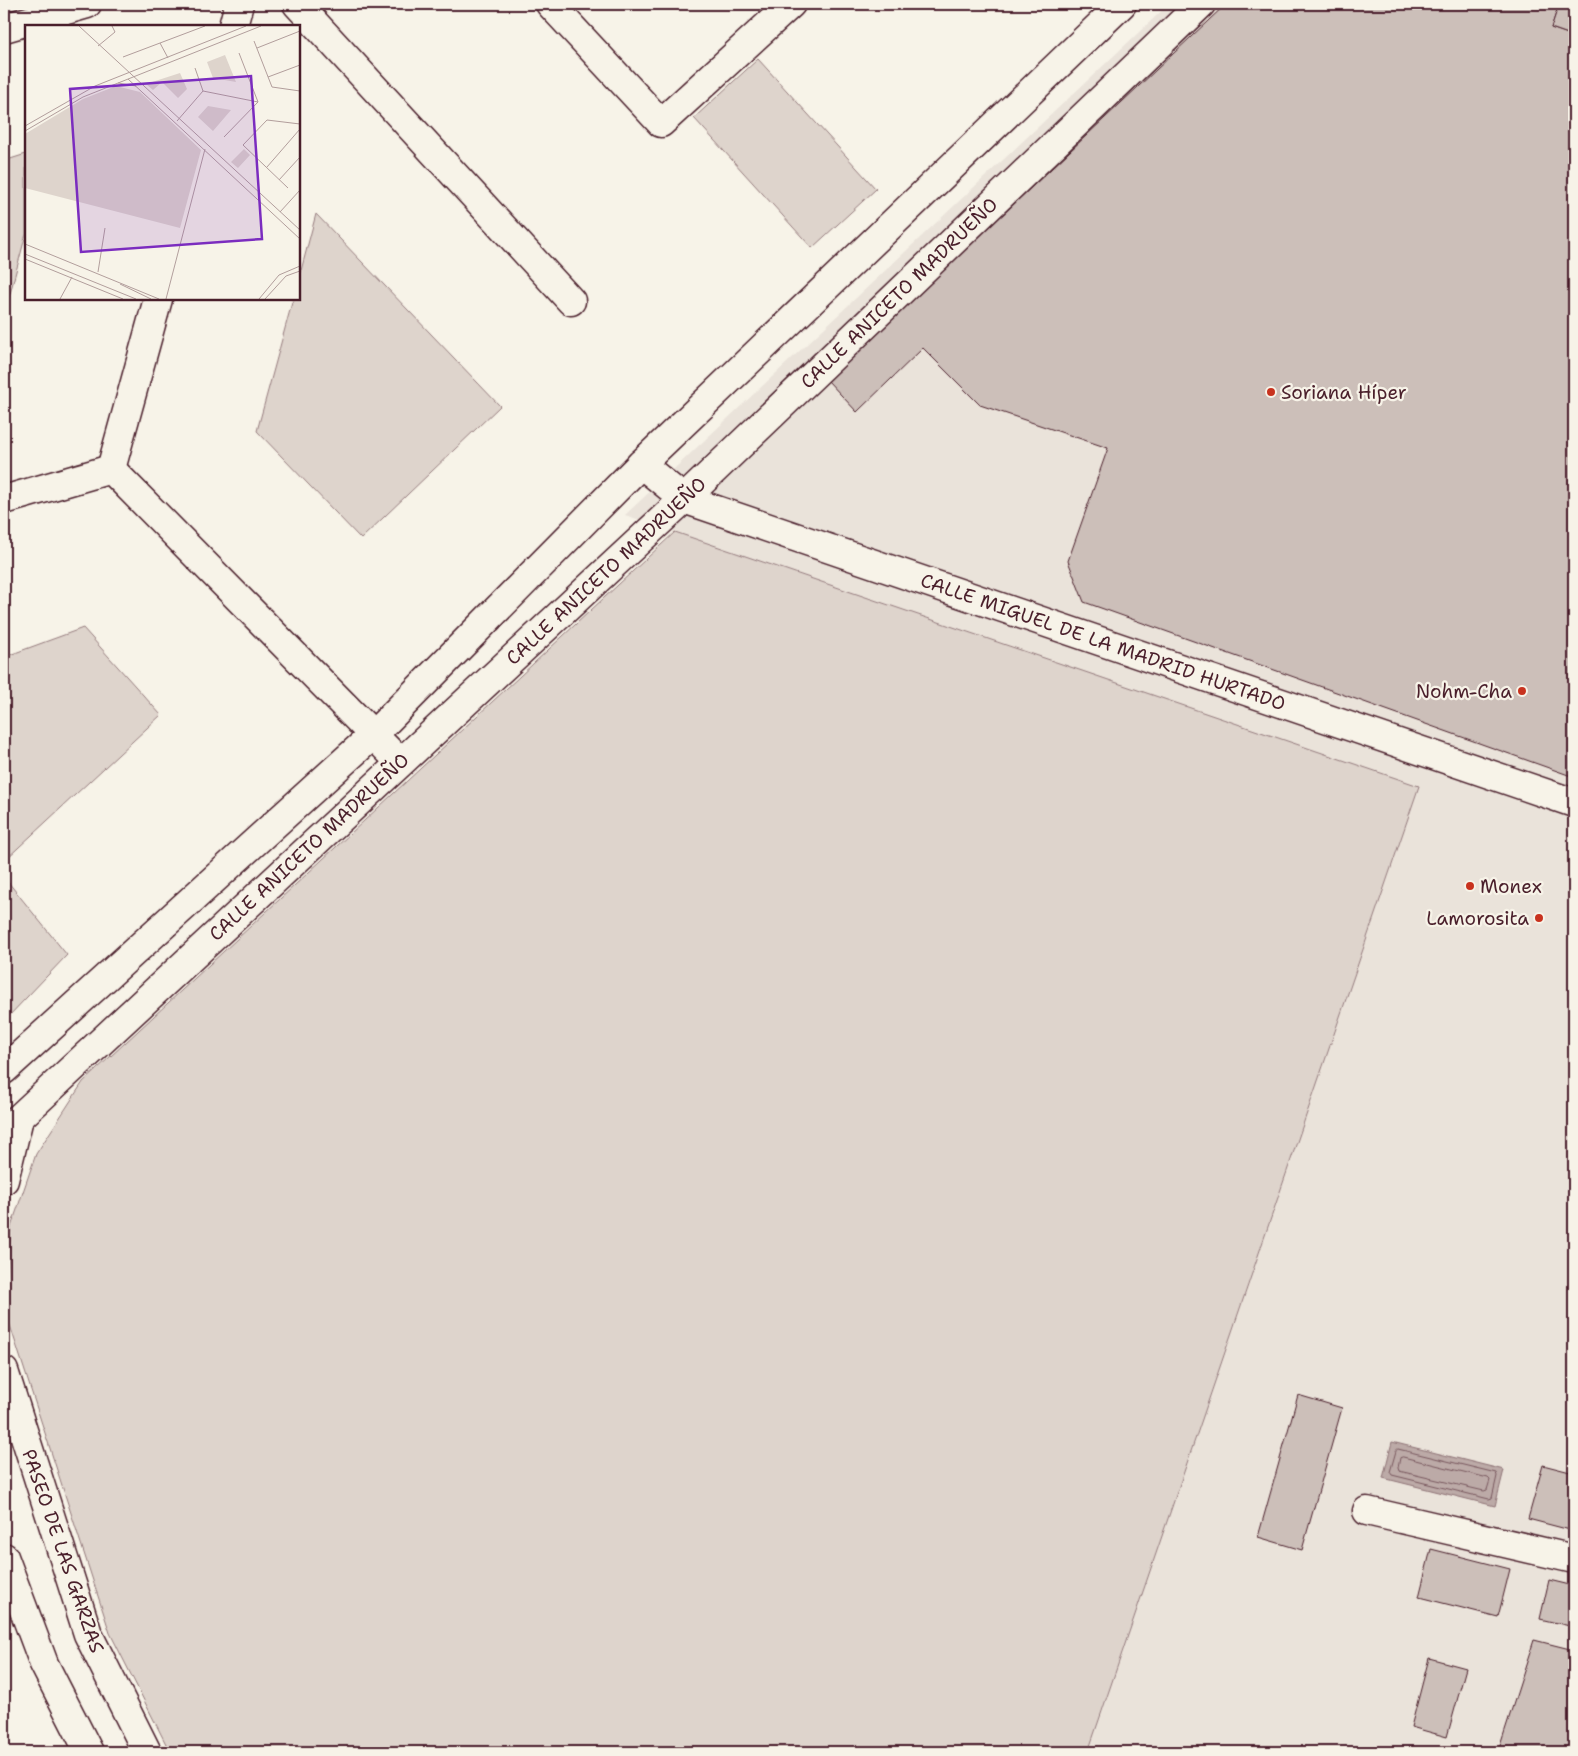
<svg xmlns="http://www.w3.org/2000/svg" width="1578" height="1756" font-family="'Shantell Sans',sans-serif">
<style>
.built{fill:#eae3da}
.green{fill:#ded4cc;stroke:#947a7c}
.water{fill:#bcaaa7;stroke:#8e7275}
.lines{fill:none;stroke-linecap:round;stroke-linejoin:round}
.shore{stroke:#78575d;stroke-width:1}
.building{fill:#ccbfb9;stroke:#4a1f2b}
.street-casing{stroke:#4a1f2b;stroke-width:31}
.secondary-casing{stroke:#4a1f2b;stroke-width:31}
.street{stroke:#f7f3e8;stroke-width:28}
.secondary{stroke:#f7f3e8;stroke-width:28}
.poi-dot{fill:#c8321e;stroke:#f7f3e8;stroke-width:2}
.labels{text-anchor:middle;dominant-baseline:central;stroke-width:4.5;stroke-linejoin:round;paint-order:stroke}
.street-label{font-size:19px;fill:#4a1f2b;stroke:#f7f3e8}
.poi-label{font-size:19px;fill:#4a1f2b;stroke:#f7f3e8;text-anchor:start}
.inset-road{fill:none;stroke:#b29e9c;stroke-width:1}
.view{fill:#7b2cbf;fill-opacity:0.15;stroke:#7b2cbf;stroke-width:2.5}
.inset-edge{fill:none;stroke:#4a1f2b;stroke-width:2.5}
</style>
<rect width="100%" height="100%" fill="#f7f3e8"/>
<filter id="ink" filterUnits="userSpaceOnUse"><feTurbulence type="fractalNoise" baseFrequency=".02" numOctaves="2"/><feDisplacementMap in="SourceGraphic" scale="10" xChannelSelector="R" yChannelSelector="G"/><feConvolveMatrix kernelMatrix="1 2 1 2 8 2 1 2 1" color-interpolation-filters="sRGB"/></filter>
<g filter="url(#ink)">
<path class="built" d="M1169 4H1574V1752H1088L1419 786 625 515Z"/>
<g class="green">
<path d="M758 59 876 189 812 248 694 118Z"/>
<path d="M26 154V234L4 316V161Z"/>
<path d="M316 214 500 406 361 539 257 431 293 299H299V278Z"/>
<path d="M675 532 1419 786 1088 1752H170L110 1633 4 1307 11 1227 36 1154 83 1082Z"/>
<path d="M83 628 161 715 4 861V657Z"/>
<path d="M4 877 67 955 7 1018 4 1005Z"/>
</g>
<path class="water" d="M1392 1442 1504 1470 1495 1506 1383 1478Z"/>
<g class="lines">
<g class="shore">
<path d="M1398 1449 1496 1473 1497 1476 1492 1498 1489 1499 1392 1475 1390 1472 1396 1451Z"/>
<path d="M1403 1457 1488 1478 1490 1480 1487 1490 1484 1491 1399 1471 1398 1468 1400 1458Z"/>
</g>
</g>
<g class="building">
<path d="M1226 4H1559L1551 28 1574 36V777L1084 602 1068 561 1108 448 980 405 923 348 857 412 827 380Z"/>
<path d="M1559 4H1574V36L1551 28Z"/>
<path d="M1298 1395 1342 1408 1302 1550 1258 1537Z"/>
<path d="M1543 1465 1574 1473V1531L1528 1519Z"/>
<path d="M1431 1549 1510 1569 1498 1617 1419 1597Z"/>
<path d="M1549 1580 1574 1586V1627L1540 1619Z"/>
<path d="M1534 1640 1574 1650V1752H1498Z"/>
<path d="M1429 1658 1466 1668 1447 1737 1411 1727Z"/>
</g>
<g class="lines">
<g class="street-casing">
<g id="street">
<path d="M297 4 571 301"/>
<path d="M550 4 661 123 791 4"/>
<path d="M233 26 239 4"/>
<path d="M4 28 87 4"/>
<path d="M641 464 684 499 1574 803"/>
<path d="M111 469 400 762"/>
<path d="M111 469 158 299"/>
<path d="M4 500 111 469"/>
<path d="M1367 1511 1574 1559"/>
</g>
</g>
<g class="secondary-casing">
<g id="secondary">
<path d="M4 1070 373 735 641 464 1122 4"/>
<path d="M4 1132 684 499 1201 4"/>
<path d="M4 1180 19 1118"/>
<path d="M4 1371 88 1634 147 1752"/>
<path d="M4 1557 44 1664 89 1752"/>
</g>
</g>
<use href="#street" class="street"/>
<use href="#secondary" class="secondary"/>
</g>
</g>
<g class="poi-dot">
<circle cx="1271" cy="392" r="5"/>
<circle cx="1522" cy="691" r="5"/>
<circle cx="1470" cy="886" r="5"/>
<circle cx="1539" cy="918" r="5"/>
</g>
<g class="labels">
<g class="street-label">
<text transform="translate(899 293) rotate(-44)">CALLE ANICETO MADRUEÑO</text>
<text transform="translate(606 571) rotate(-43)">CALLE ANICETO MADRUEÑO</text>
<text transform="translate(1103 642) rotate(19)">CALLE MIGUEL DE LA MADRID HURTADO</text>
<text transform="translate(309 847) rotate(-43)">CALLE ANICETO MADRUEÑO</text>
<text transform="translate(63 1551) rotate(71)">PASEO DE LAS GARZAS</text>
</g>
<g class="poi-label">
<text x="1281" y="392">Soriana Híper</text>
<text x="1512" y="691" text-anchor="end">Nohm-Cha</text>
<text x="1480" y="886">Monex</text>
<text x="1529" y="918" text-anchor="end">Lamorosita</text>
</g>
</g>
<g transform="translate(25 25)">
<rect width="275" height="275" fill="#f7f3e8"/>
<path d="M200 30 211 57 188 53 182 37ZM155 48 162 64 153 73 137 57 128 65 121 59ZM91 61 115 67 176 125 155 203 0 163V109L58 74ZM183 81 206 85 188 106 173 92ZM219 124 225 130 213 143 206 137Z" fill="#ded4cc"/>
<path class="inset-road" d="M54 1 275 205M229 16 247 62 275 66M135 18 143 33M73 21 90 7 87 1M232 23 275 6M214 28 233 77M98 32 180 1M170 43 178 66M243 52 275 40M103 54 275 214M93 58 111 61M178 66 233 77 199 112M152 96 178 66M0 101 70 61 221 1M0 106 58 72 236 1M242 142 275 104M254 155 275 132M263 163 218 120 242 95 275 99M255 187 275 165M0 219 134 274M0 229 111 274M0 234 98 274M73 247 80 203M95 259 126 274M35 274 47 252M141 274 180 124M234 274 254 250 275 241M240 274 261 251 275 246"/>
<path class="view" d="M226 51 237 214 56 227 45 64Z"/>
<rect width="275" height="275" class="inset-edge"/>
</g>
<rect width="1578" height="1756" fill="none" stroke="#f7f3e8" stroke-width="20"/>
<rect x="10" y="10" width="1558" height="1736" fill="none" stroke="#4a1f2b" stroke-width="2" filter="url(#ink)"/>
</svg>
